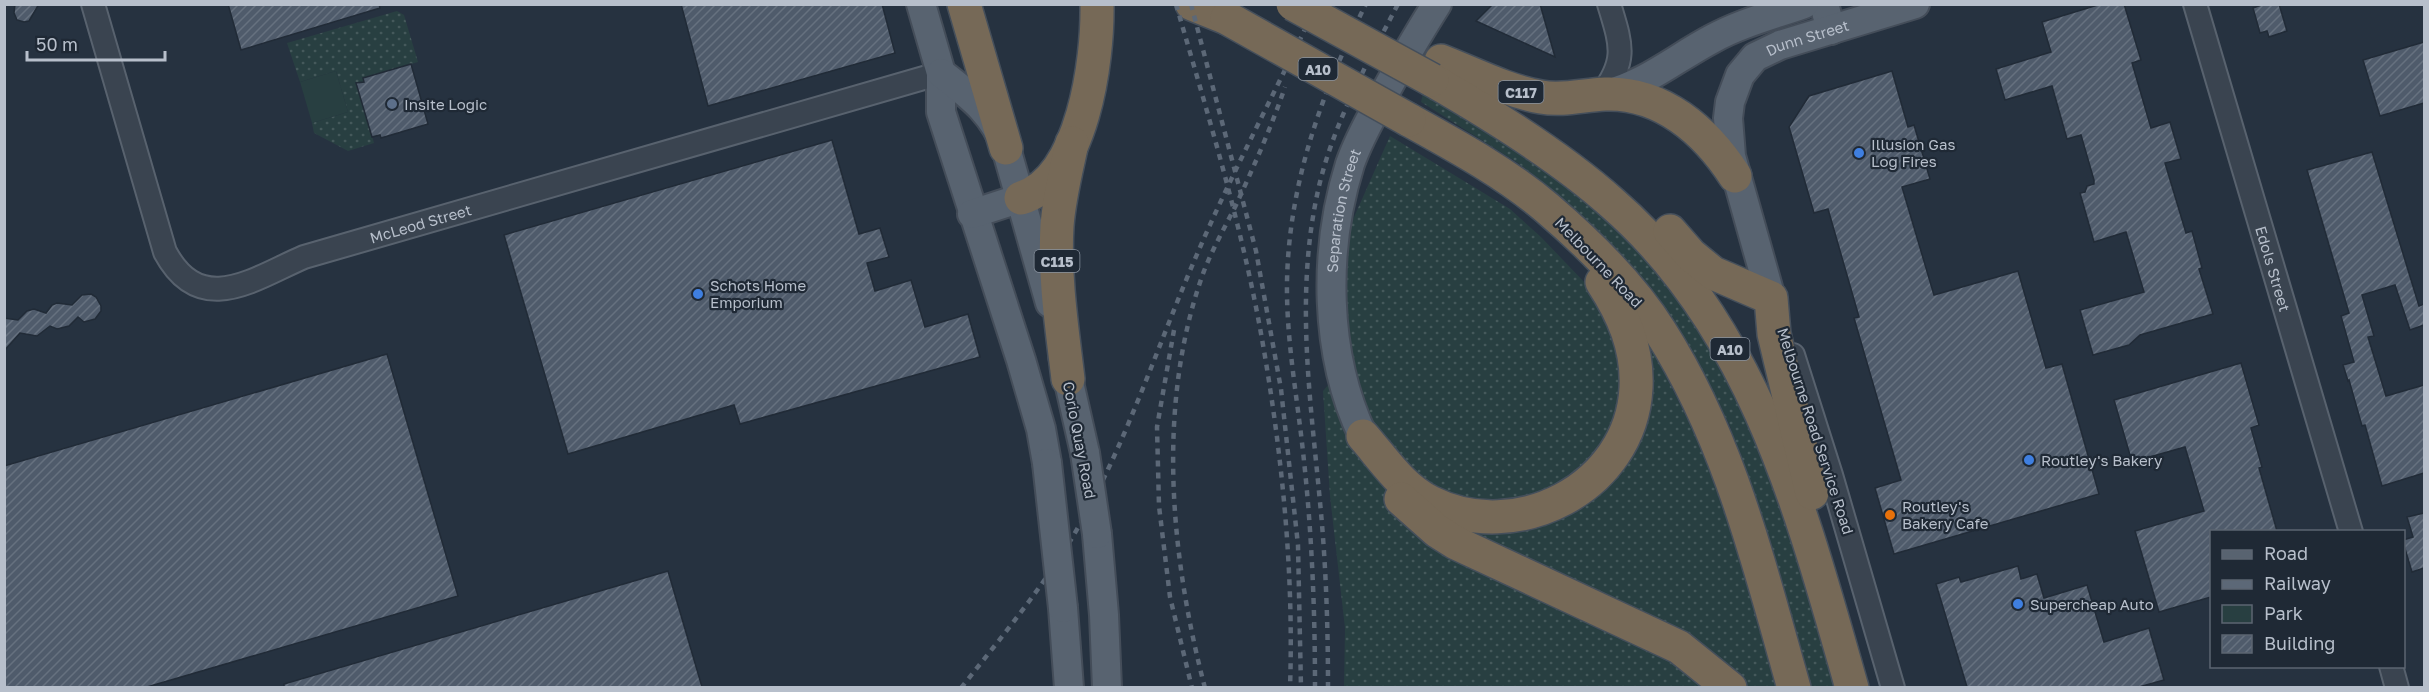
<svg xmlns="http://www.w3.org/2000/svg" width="2429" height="692" font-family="'Golos Text',sans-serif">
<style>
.green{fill:url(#green-dots)}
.pitch{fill:#283f41}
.building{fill:url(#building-hatch);stroke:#212b37;stroke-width:1.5}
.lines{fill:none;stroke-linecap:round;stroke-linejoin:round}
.minor-casing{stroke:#58626e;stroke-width:26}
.major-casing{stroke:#444d59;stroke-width:32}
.highway-casing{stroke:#454f5b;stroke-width:36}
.minor{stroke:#3a4450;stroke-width:22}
.major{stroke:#586370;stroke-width:28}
.highway{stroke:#766957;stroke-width:33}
.rail{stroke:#5c6877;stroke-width:4.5;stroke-dasharray:6 6;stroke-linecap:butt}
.major-bridge-casing{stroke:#444d59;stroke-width:32;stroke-linecap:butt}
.highway-bridge-casing{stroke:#454f5b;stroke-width:36;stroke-linecap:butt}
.major-bridge{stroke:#586370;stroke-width:28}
.highway-bridge{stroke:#766957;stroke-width:33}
.service-dot{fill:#5c6f8a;stroke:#1f2935;stroke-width:2}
.shop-dot{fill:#3f7fe0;stroke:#1f2935;stroke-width:2}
.food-dot{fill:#e8710a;stroke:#1f2935;stroke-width:2}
.labels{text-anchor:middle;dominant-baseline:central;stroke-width:4.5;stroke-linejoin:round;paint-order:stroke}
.shield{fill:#1f2935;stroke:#89929e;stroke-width:1.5}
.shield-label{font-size:14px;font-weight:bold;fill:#b7bfcb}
.street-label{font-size:15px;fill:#b7bfcb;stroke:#1f2935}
.poi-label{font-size:15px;fill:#b7bfcb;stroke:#1f2935;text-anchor:start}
</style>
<defs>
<pattern id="green-dots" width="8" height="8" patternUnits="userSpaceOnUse" patternTransform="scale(1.5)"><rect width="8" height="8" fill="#283f41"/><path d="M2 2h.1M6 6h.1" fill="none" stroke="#45595b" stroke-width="1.8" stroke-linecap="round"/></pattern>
<pattern id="building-hatch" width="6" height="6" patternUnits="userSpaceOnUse" patternTransform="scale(1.5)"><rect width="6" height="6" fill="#4f5b6b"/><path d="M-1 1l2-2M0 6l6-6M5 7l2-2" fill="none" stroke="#66717f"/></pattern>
</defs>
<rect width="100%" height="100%" fill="#263240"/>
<g class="green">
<path d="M397 11 404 15 418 62 363 78 364 82 357 83 374 143 348 151 314 133 312 123 348 112 336 71 300 82 287 43Z"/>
<path d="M1423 94 1446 104 1515 144 1579 193 1643 254 1688 309 1743 404 1789 530 1835 687H1811L1730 426 1689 348 1638 274 1583 216 1518 163 1421 102Z"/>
<path d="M1390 136 1510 209 1541 237 1657 358 1724 493 1778 687H1344L1345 628 1330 496 1323 391 1346 364 1343 296 1347 233Z"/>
</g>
<path class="pitch" d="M336 71 348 112 312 123 300 82Z"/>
<g class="building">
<path d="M15 4H39L29 21 24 22 17 20 14 13Z"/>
<path d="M228 4H379L380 8 241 50Z"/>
<path d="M681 4H882L895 53 708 106Z"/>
<path d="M1493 4H1540L1555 57 1476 21Z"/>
<path d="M2101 4H2124L2141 60 2132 63 2151 128 2170 122 2181 159 2165 163 2186 233 2192 231 2202 268 2199 269 2213 314 2140 335 2129 345 2093 355 2080 310 2144 292 2126 232 2094 242 2080 193 2085 192 2087 186 2094 184V180L2081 135 2067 139 2052 86 2005 100 1996 69 2051 52 2042 22Z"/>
<path d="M2264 4H2279L2287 31 2269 37 2267 31 2260 33 2253 8Z"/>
<path d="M2424 42V103L2380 116 2363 60Z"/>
<path d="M411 64 428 124 381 138 380 135 372 137 356 83 364 82 363 78Z"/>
<path d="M1892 71 1908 127 1914 125 1930 179 1902 187 1934 295 2018 271 2046 368 2062 364 2099 494 1894 554 1875 488 1901 480 1854 318 1859 317 1828 209 1814 213 1789 127 1809 96Z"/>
<path d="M832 140 859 234 880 228 889 257 867 263 875 291 911 280 925 327 968 314 980 357 740 424 734 405 568 454 504 235Z"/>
<path d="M2372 152 2419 306 2424 304V325L2410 330 2395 285 2362 295 2374 336 2368 337 2386 396 2424 385V473L2382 486 2365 425 2362 426 2349 380 2348 381 2343 365 2354 362 2341 316 2349 313 2307 170Z"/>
<path d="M91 294 96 297 101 306V311L95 319 84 322 78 317 69 326 57 329 50 326 37 336 20 333 4 351V318L18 320 27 311 34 309 46 313 52 305 57 303 72 305 82 295Z"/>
<path d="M387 354 458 596 147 687H4V466Z"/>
<path d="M2241 363 2259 425 2251 428 2262 467 2259 468 2277 531H2211V597L2159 612 2135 531 2204 511 2185 447 2132 462 2114 400Z"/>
<path d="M2424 513V568L2412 572 2403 542V540L2413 537 2407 517Z"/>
<path d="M2018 566 2021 579 2037 574 2044 598 2087 585 2104 642 2149 628 2164 680 2139 687H1967L1936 584 1959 577 1961 582Z"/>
<path d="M668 571 702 687H284V684Z"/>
</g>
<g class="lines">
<g class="minor-casing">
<g id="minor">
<path id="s1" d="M93 4 165 252C201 319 255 278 304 257L941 73"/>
<path id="s2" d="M2195 4 2351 532"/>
<path d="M1601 95C1628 60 1621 44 1609 4"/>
<path d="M1793 355 1831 475 1893 688"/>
<path d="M2391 666 2397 688"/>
</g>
</g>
<g class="major-casing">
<g id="major">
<path d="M921 4 941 73V112L1021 360 1041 429 1047 463"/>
<path d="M1824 4 1831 30"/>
<path d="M941 73C970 96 993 112 1006 148L1050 303"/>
<path d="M1606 94C1646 84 1676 58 1712 39 1741 23 1773 15 1804 4"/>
<path d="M972 214 1021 198"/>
<path id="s3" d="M1771 298 1731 156 1728 118 1730 102 1740 75 1755 57 1780 45 1915 4"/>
<path d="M1063 356 1085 453"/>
<path id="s4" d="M1363 436C1324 354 1323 250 1350 164 1357 144 1367 125 1377 107 1396 72 1416 37 1437 4"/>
<path d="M1097 534 1104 615 1107 688"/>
<path d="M1063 608 1069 688"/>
</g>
</g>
<g class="highway-casing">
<g id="highway">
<path d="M964 4 1006 148"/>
<path d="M1192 4 1227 18"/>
<path d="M1441 61C1474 74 1507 91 1541 97 1563 101 1583 95 1605 94 1662 92 1706 131 1735 176"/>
<path d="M1432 80C1491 114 1562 158 1612 203 1755 327 1802 513 1852 688"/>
<path d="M1409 120C1456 146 1506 173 1547 208 1588 243 1631 285 1660 331 1730 441 1759 565 1794 688"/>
<path d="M1021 198C1083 179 1098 60 1097 4"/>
<path d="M1670 231 1691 255 1713 273 1771 298 1774 334 1812 493"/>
<path d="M1068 379C1062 328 1054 277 1057 226 1059 198 1066 171 1072 143"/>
<path d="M1363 436C1384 460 1401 487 1430 502 1516 546 1631 488 1636 388 1638 348 1623 314 1602 282"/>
<path d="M1401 499 1437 531 1456 543 1679 647 1730 688"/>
</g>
</g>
<use href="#minor" class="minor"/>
<use href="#major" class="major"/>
<use href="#highway" class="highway"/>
<g class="rail">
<path d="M1176 4C1208 115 1242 226 1262 339 1282 453 1294 572 1290 688"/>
<path d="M1191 4 1256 251 1281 389 1298 545 1301 688"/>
<path d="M1174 330 1157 427 1159 506 1170 597 1192 688"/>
<path d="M961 688C1000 639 1040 591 1072 538 1124 450 1155 352 1195 259 1232 172 1277 89 1317 4"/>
<path d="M1205 688C1170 555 1156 402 1204 271 1213 248 1225 227 1236 205 1254 166 1271 128 1285 87"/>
<path d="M1315 688C1315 612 1312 536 1304 461 1298 401 1286 341 1287 281 1289 183 1322 91 1366 4"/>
<path d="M1328 688C1328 626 1326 564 1320 502 1310 395 1294 289 1320 182 1336 118 1368 62 1398 4"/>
</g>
<g class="major-bridge-casing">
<g id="major-bridge">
<path d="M1085 453 1097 534"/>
<path d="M1047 463 1063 608"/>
</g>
</g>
<g class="highway-bridge-casing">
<g id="highway-bridge">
<path d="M1293 4 1432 80"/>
<path d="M1227 18 1409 120"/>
</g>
</g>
<use href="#major-bridge" class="major-bridge"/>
<use href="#highway-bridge" class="highway-bridge"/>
</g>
<circle class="service-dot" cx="392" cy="104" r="6"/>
<g class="shop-dot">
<circle cx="1859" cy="153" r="6"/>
<circle cx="698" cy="294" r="6"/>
<circle cx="2029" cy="460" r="6"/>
<circle cx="2018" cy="604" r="6"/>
</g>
<circle class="food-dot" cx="1890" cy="515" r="6"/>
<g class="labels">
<g class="shield">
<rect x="1298.5" y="58" width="39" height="22" rx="4.5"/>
<rect x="1498.5" y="81" width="45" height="22" rx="4.5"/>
<rect x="1034.5" y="250" width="45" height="22" rx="4.5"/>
<rect x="1710.5" y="338" width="39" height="22" rx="4.5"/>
</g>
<g class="shield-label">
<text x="1318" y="69">A10</text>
<text x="1521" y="92">C117</text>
<text x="1057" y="261">C115</text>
<text x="1730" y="349">A10</text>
</g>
<g class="street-label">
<text stroke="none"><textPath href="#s3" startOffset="310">Dunn Street</textPath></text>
<text stroke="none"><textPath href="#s4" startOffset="231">Separation Street</textPath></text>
<text stroke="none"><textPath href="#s1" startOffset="540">McLeod Street</textPath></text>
<text transform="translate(1599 262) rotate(46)">Melbourne Road</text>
<text stroke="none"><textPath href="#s2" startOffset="276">Edols Street</textPath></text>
<text transform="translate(1816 431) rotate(72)">Melbourne Road Service Road</text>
<text transform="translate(1080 440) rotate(79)">Corio Quay Road</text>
</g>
<g class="poi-label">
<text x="404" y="104">Insite Logic</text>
<text x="1871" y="144">Illusion Gas<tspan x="1871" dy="17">Log Fires</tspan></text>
<text x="710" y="285">Schots Home<tspan x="710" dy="17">Emporium</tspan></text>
<text x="2041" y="460">Routley's Bakery</text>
<text x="1902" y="506">Routley's<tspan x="1902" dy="17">Bakery Cafe</tspan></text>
<text x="2030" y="604">Supercheap Auto</text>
</g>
</g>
<rect width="2429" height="692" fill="none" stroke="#b7bfcb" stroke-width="12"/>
<rect x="2210" y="530" width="195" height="138" fill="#1f2935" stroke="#5c6571" stroke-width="1.5"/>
<rect x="2222" y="550" width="30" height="9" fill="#586370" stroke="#5c6571" stroke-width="1.5"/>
<text x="2264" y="560" font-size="18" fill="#b7bfcb">Road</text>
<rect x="2222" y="580" width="30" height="9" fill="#5c6877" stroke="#5c6571" stroke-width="1.5"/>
<text x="2264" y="590" font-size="18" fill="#b7bfcb">Railway</text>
<rect x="2222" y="605" width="30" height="18" fill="#283f41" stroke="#5c6571" stroke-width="1.5"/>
<text x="2264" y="620" font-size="18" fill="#b7bfcb">Park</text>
<rect x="2222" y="635" width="30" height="18" fill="url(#building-hatch)" stroke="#5c6571" stroke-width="1.5"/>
<text x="2264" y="650" font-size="18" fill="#b7bfcb">Building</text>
<path d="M27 51v9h138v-9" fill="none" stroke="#b7bfcb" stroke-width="3"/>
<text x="36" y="51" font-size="18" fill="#b7bfcb" stroke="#1f2935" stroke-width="4.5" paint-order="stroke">50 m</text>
</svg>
